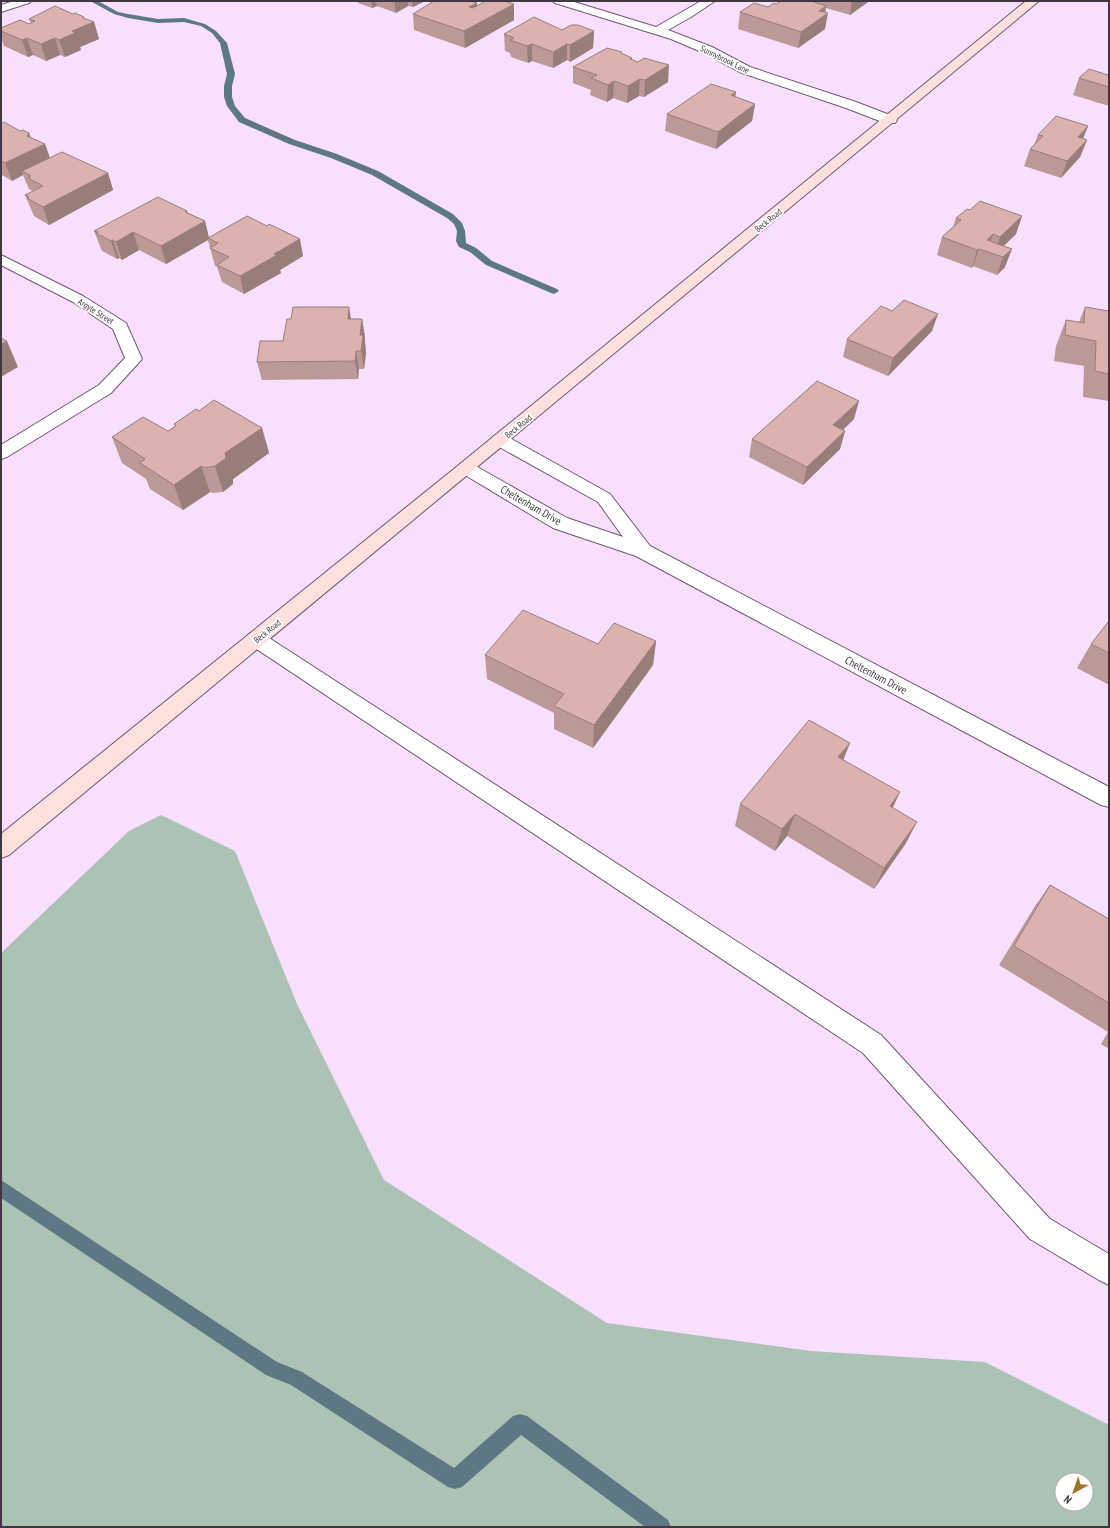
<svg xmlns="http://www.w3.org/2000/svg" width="1110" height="1528" font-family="'PT Sans Narrow',sans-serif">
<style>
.green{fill:#acc2b4;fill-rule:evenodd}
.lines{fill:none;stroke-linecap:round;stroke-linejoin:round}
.stream{fill:#5e7883;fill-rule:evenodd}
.street-casing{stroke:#6e5872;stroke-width:2}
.secondary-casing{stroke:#6e5872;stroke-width:2}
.street{fill:#fff;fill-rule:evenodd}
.secondary{fill:#fee1df;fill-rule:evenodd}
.wall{fill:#bc9997}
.shaded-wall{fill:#997d7b}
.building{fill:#dbb2b0;stroke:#997d7b}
.labels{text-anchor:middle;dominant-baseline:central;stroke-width:3.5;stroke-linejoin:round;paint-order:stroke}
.far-street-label{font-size:9px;fill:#413743;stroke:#fff}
.street-label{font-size:11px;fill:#413743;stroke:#fff}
</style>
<rect width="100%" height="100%" fill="#f9dffe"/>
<path class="green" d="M161 815 235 851 297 1004 384 1180 607 1323 811 1351 985 1362 1109 1425V1527H1V953L129 831ZM1062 1480H1086V1504H1062Z"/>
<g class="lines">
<g class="stream">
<path d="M90 1H98L118 12 128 14 158 19 184 18 205 24 216 31 227 43 235 74 232 86V97L235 106 245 118 295 140 337 154 378 171 453 214 462 223 465 231 466 243 476 248 492 261 557 289 559 291 554 294 551 293 486 265 470 252 459 247 456 241 457 231 454 224 447 218 372 175 331 158 289 144 239 122 227 106 224 97V86L227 74 220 43 212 33 201 26 184 22 158 23 128 18 114 14Z"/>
<path d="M1 1180 277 1362 302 1372 454 1468 513 1416 520 1414 527 1416 668 1520 671 1527H645L521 1435 462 1487 455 1489 448 1487 291 1385 266 1375 1 1198Z"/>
</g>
<g class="street-casing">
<g id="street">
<path d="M14 1H31L29 3 1 12V5Z"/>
<path d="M553 1H571L656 27 701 1H715L691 17 668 30 712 47 750 67 856 102 895 117 897 120 895 123H885L846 108 742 73 704 53 671 39 555 3Z"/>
<path d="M1 255 83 296 126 323 142 359 111 393 7 457 1 459V445L99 385 125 358 113 329 73 302 1 265Z"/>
<path d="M500 434 506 436 610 494 650 546 1109 787V807L1101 805 636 556 553 528 460 472 457 468 460 464 466 462 472 464 567 518 623 537 598 502 494 444 491 440 494 436Z"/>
<path d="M256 631 263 634 881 1035 1050 1219 1109 1254V1285L1099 1280 1030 1239 863 1053 249 644 246 639 249 634Z"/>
</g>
</g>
<g class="secondary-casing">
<path id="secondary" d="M1026 1H1039L9 855 1 858V834L460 464Z"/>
</g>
<use href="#street" class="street"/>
<use href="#secondary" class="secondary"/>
</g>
<g class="wall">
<path d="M358 1H425L413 7 408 6 396 13 377 6 372 8 358 3Z"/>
<path d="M437 1H472L477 6 514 20 465 48 414 30 413 14Z"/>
<path d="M781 1H868V2L850 15 826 8 825 12V29L798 48 738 29 740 12 768 7 776 4Z"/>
<path d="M73 14 94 22 99 39 80 47 81 50 65 57 60 55 46 61 33 55 28 57 4 46 1 38V28L29 24 31 23 29 19Z"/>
<path d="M562 30 594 31 593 48 570 62 567 60 553 68 532 61 528 63 511 57 510 53 505 51 504 34Z"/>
<path d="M622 52V54L632 60 668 82 644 97 639 96 627 103 613 98 607 102 590 95 591 90 573 83V67Z"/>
<path d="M1109 74V106L1073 95 1079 78Z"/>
<path d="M755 104 752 121 716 149 665 131 667 114Z"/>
<path d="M1 124 20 131 29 133 30 137 45 144 50 158 108 173 113 190 49 225 34 216 25 195 33 191 29 189 23 175 12 181 2 175 1 176Z"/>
<path d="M1088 126 1083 139 1087 140 1080 157 1061 178 1024 166 1030 149 1034 145 1038 135Z"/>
<path d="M970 210 1022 216 1016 234 1004 246 1005 267 997 275 973 266 972 268 937 255 942 237 953 227 956 218Z"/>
<path d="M188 213 205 221 209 237 303 256 280 270 281 273 244 294 222 282 217 267 215 266 208 240 166 264 139 250 122 260 119 258 117 259 102 251 94 231Z"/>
<path d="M1085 307 1109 311V401L1083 397 1084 366 1054 361 1056 346 1066 320 1079 322Z"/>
<path d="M351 319H362L365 337V342L366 353 364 369H359L358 379 262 380 257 362 283 341Z"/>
<path d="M932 331 888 376 843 357 847 339Z"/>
<path d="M199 411 262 428 269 453 233 479V484L223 492 213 493 210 492 183 510 150 489 146 479 122 463 112 437 168 431 175 427 174 424Z"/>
<path d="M854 419 843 430 845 431 840 449 803 485 749 457 752 439Z"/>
<path d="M1109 621V685L1077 668 1091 644Z"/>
<path d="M656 641 653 665 593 748 554 729V713L487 679 485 655 598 644Z"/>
<path d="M843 760 893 807 906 843 874 889 787 836 775 851 735 826 740 804Z"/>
<path d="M1050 885 1109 919V1049L1101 1044 1108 1032 999 965 1035 906Z"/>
</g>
<g class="shaded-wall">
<path d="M371 1H376L377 6 372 8Z"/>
<path d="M394 1H408V6L396 13Z"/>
<path d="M412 1H425L413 7Z"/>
<path d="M468 1H472L473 5 477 3 478 20 470 24Z"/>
<path d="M852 1H868V2L850 15Z"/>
<path d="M514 4V20L465 48 464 31Z"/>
<path d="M826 6 825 15 828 13 825 29 798 48 801 32 819 11Z"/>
<path d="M84 17 87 25 94 22 99 39 80 47 81 50 65 57 59 40 72 31 83 18Z"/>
<path d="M594 31 593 48 570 62V45Z"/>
<path d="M27 38 33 55 28 57 22 40Z"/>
<path d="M55 38 60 55 46 61 41 44Z"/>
<path d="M532 44V61L528 63 527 46Z"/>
<path d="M567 44V60L553 68V52Z"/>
<path d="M669 65 668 82 644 97 645 80Z"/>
<path d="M640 79 639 96 627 103 628 86Z"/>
<path d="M614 81 613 98 607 102 608 85Z"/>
<path d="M736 92 734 109 731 95Z"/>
<path d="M755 104 752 121 716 149 718 132Z"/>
<path d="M1088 126 1081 143 1078 137Z"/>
<path d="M29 133 35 149 45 144 51 161 22 171 23 175 12 181 5 163 27 136Z"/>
<path d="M1087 140 1080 157 1061 178 1067 161Z"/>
<path d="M108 173 113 190 49 225 43 207Z"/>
<path d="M187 211 192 228 205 221 209 239 208 238V240L166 264 161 246 185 212Z"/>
<path d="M1022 216 1016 234 994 255 1000 237Z"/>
<path d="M133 232 139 250 122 260 116 242Z"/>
<path d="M993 234 987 251V240Z"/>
<path d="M300 239 303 256 280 270 281 273 244 294 240 276 274 254Z"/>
<path d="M113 240 119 258 117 259 111 241Z"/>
<path d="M979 249 973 266 972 268 977 250Z"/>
<path d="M1012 249 1005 267 997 275 1003 257Z"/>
<path d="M349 307 352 325 348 319Z"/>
<path d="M938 314 932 331 888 376 893 358Z"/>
<path d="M362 319 365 337V342L366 353 364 369 361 351 360 335Z"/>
<path d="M7 341 18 367 1 377V344Z"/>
<path d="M356 351 359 369 358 379 355 361Z"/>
<path d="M859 401 854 419 829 443 833 425Z"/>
<path d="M262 428 269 453 233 479V484L223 492 215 466 225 453Z"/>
<path d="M845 431 840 449 803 485 807 467Z"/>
<path d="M201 466 210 492 183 510 174 485Z"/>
<path d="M656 641 653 665 593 748 594 725Z"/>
<path d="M850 743 841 766 838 757Z"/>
<path d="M900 792 890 814V806Z"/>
<path d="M795 814 787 836 775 851 782 829Z"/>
<path d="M917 822 906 843 874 889 884 868Z"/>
</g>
<g class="building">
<path d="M434 1 435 2 437 1H471L477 3 469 7 473 8 486 1H504L514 4 464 31 413 14Z"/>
<path d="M781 1H811L826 6 819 11 828 13 801 32 740 12 754 3 768 7 774 3 776 4Z"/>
<path d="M55 6 73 14 75 13 84 17 83 18 94 22 72 31 75 33 59 40 55 38 41 44 27 38 22 40 1 31V28L20 20 29 24 35 21 29 19Z"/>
<path d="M534 17 562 30 571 25H578L594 31 570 45 567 44 553 52 532 44 527 46 510 40 514 38 504 34Z"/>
<path d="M607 48 622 52 621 53 632 58 630 59 638 62 644 58 669 65 645 80 640 79 628 86 614 81 608 85 591 78 597 75 573 67Z"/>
<path d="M1089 69 1108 75 1109 74V87L1079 78Z"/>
<path d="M711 84 736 92 731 95 755 104 718 132 667 114Z"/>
<path d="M1056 116 1088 126 1078 137 1087 140 1067 161 1030 149 1043 136 1038 135Z"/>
<path d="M4 122 20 131 23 130 29 133 27 136 45 144 5 163 1 161V124Z"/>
<path d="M62 152 108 173 43 207 27 198 29 197 25 195 43 186 28 178 31 176 22 171Z"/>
<path d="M158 197 187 211 185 212 205 221 161 246 133 232 116 242 113 240 111 241 96 233 98 232 94 231Z"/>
<path d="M980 201 1022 216 1000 237 993 234 987 240 1012 249 1003 257 979 249 977 250 942 237 961 220 956 218 967 209 970 210Z"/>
<path d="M247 216 267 226 269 224 300 239 274 254 277 255 240 276 217 265 229 257 210 248 218 243 208 238Z"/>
<path d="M904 300 938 314 893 358 847 339 881 306 892 311Z"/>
<path d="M293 307H349L348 319H362L360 335H363L361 351H356L355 361 257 362 260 341H283L287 319H291Z"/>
<path d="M1085 307 1109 311V374L1095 371 1096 341 1065 335 1066 320 1084 323Z"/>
<path d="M1 338 7 341 1 344Z"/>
<path d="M817 381 859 401 833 425 845 431 807 467 752 439Z"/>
<path d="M214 400 262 428 225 453 226 458 215 466 205 468 201 466 174 485 140 463 145 459 112 437 143 417 168 431 176 426 174 424 196 409 199 411Z"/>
<path d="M523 610 598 644 614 623 656 641 594 725 554 706 564 694 485 655Z"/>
<path d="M1109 621V653L1091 644Z"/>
<path d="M809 720 850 743 838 757 900 792 890 806 917 822 884 868 795 814 782 829 740 804Z"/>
<path d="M1050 885 1109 919V1003L1014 946Z"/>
</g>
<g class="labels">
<g class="far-street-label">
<text transform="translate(725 59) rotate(26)">Sunnybrook Lane</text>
<text transform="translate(768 220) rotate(-39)">Beck Road</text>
<text transform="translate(96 311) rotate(32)">Argyle Street</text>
<text transform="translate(518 426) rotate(-39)">Beck Road</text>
<text transform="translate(267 631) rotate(-39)">Beck Road</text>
</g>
<g class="street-label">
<text transform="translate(531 505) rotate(30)">Cheltenham Drive</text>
<text transform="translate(876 675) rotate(28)">Cheltenham Drive</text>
</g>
</g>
<rect width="1110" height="1528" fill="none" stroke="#413743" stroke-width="4"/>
<g transform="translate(1074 1492) rotate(220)"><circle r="19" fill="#ffffff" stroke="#b3afb4"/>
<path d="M0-3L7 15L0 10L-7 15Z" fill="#a07224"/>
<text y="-6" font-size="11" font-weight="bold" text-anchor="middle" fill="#413743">N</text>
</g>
</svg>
